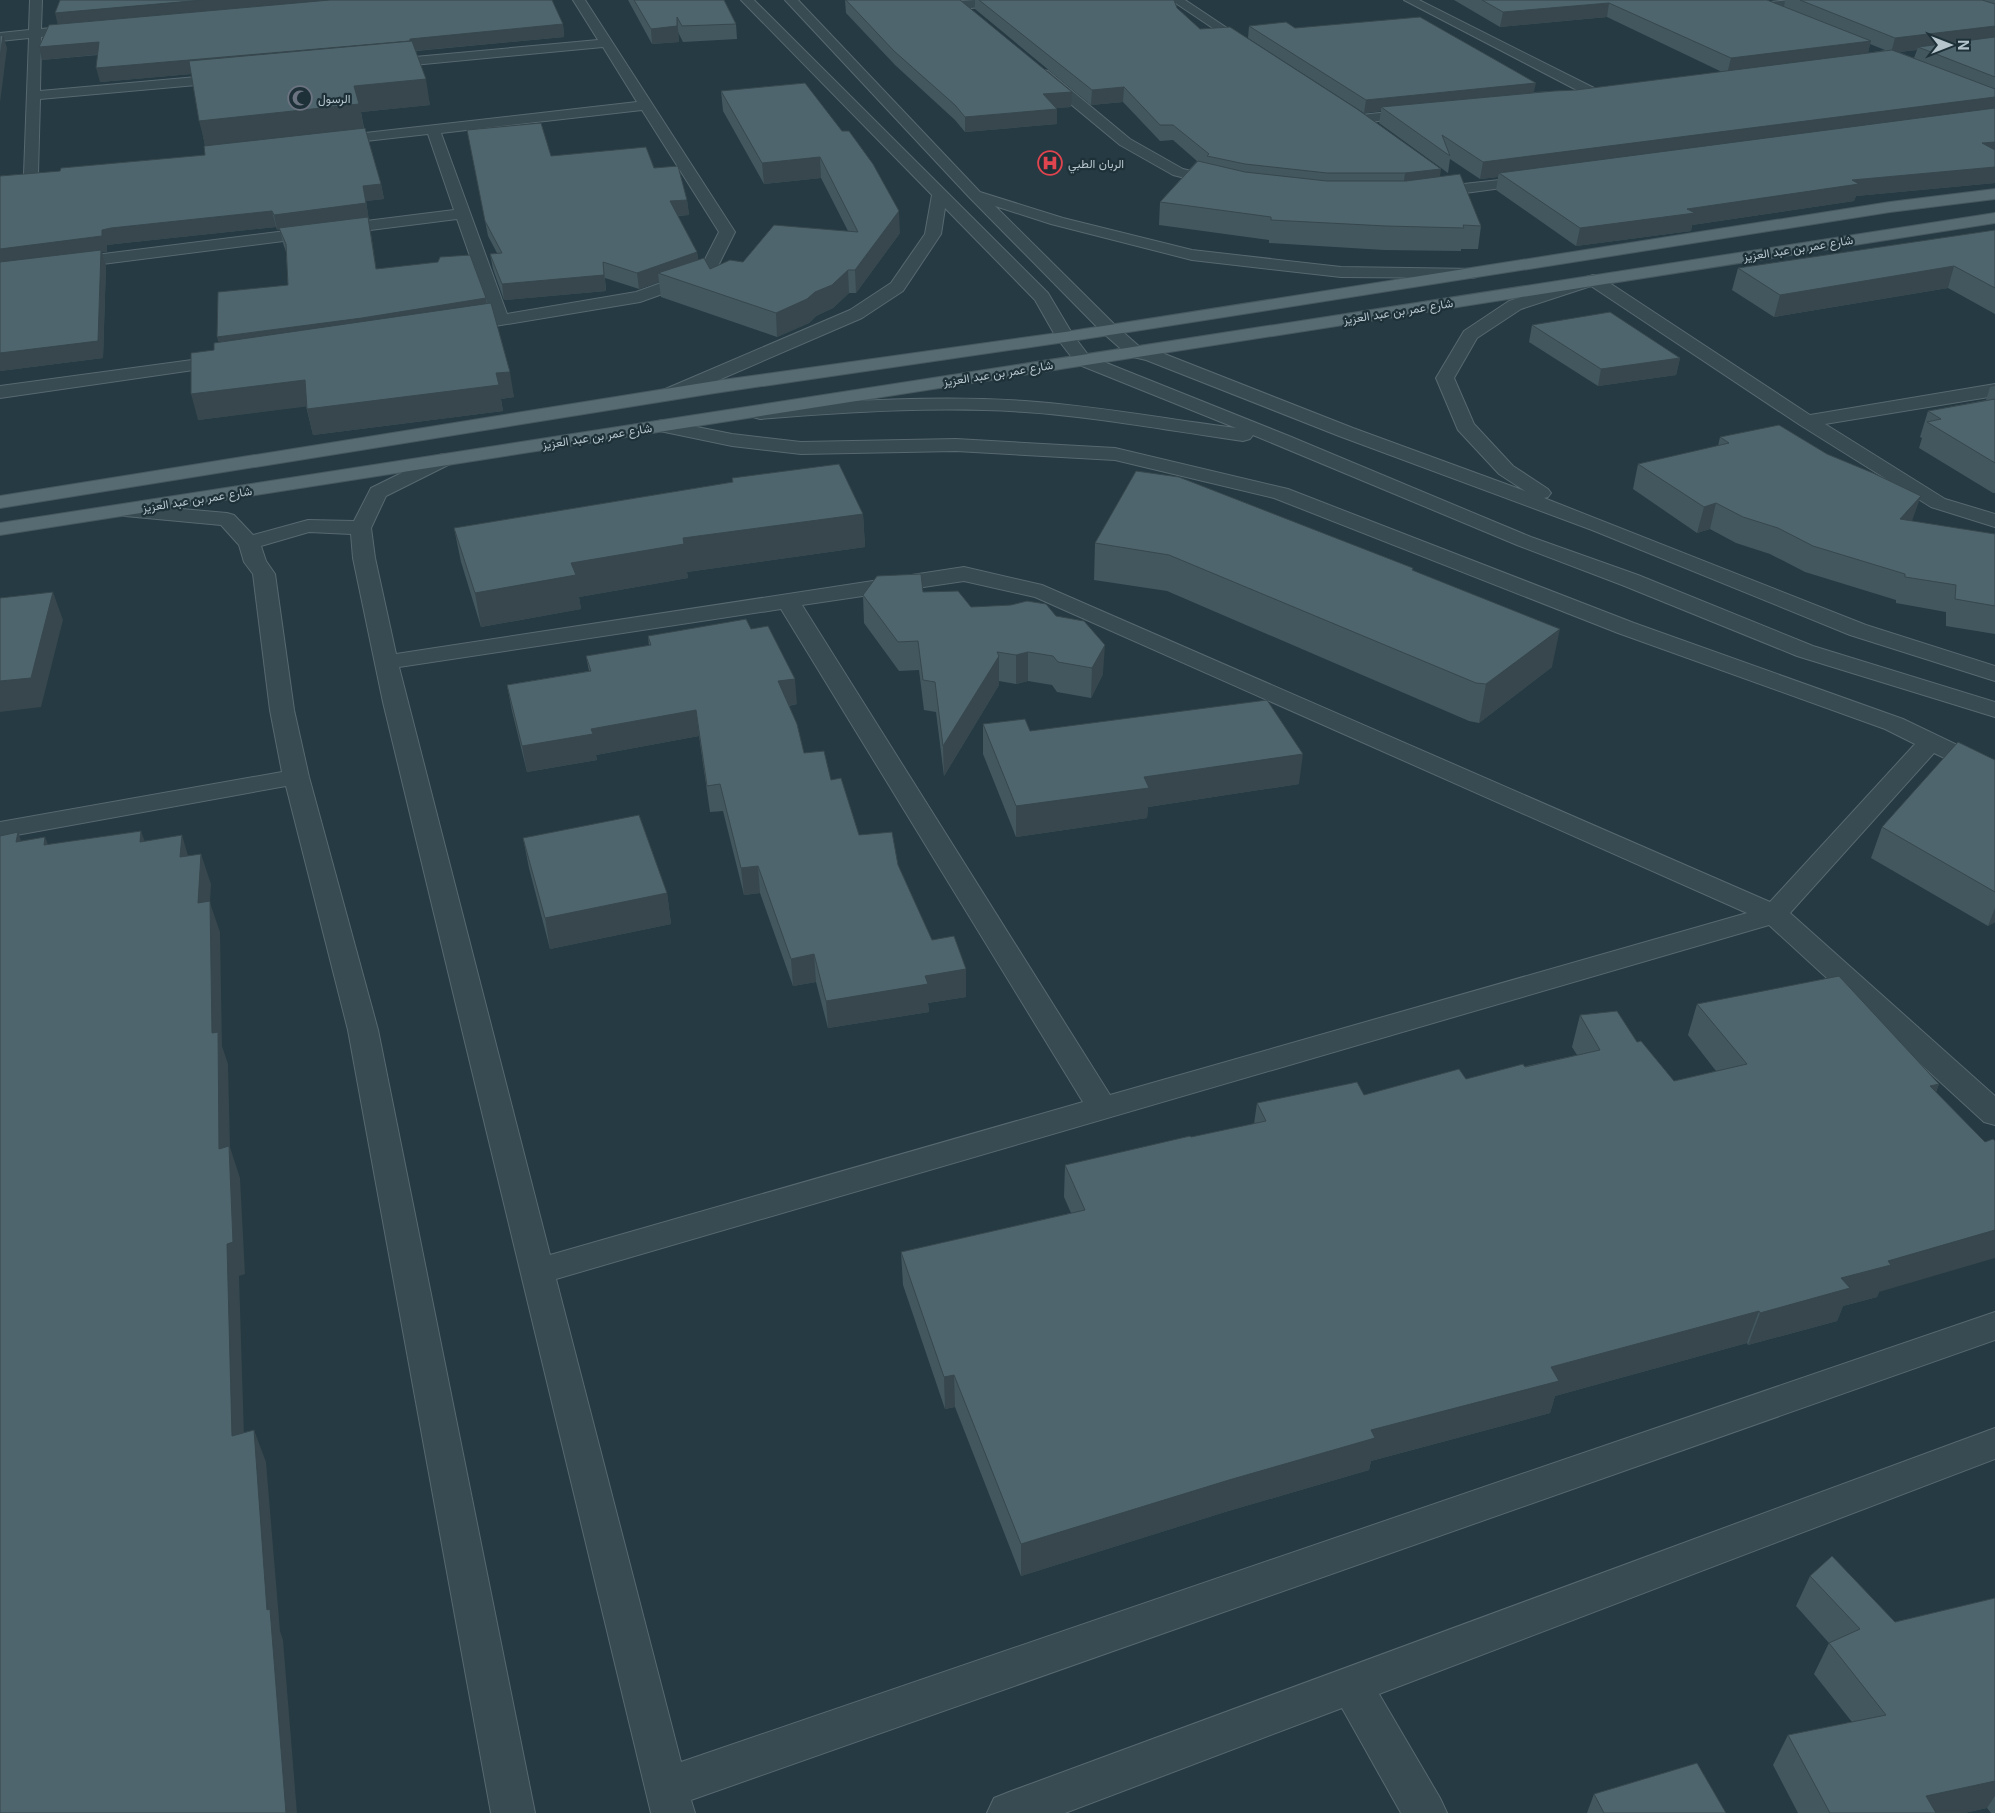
<svg xmlns="http://www.w3.org/2000/svg" width="1995" height="1813" font-family="Inter,Vazirmatn,sans-serif">
<style>
.lines{fill:none;stroke-linecap:round;stroke-linejoin:round}
.minor-casing{stroke:#576870;stroke-width:2}
.major-casing{stroke:#46575f;stroke-width:2}
.minor{fill:#394b52;fill-rule:evenodd}
.major{fill:#576b72;fill-rule:evenodd}
.wall{fill:#43575f;fill-rule:evenodd}
.shaded-wall{fill:#37474d}
.building{fill:#4e656e;stroke:#37474d}
.labels{text-anchor:middle;dominant-baseline:central;stroke-width:4.5;stroke-linejoin:round;paint-order:stroke}
.far-poi-label{font-size:12px;fill:#b6c5cc;stroke:#1e3038;text-anchor:start}
.far-street-label{font-size:12px;fill:#b6c5cc;stroke:#1e3038}
</style>
<rect width="100%" height="100%" fill="#253a43"/>
<g class="lines">
<g class="minor-casing">
<g id="minor">
<path d="M30 0H42L41 29 82 25 88 29 82 33 41 37 40 91 230 74 237 78 230 82 40 99 38 174 36 177H26L24 174 29 38 0 41V33L29 30Z"/>
<path d="M573 0H585L735 232 713 276 640 302 459 332 453 331 450 327 453 323 491 316 457 219 0 277V267L454 210 428 134 330 145 325 144 323 141 325 138 330 137 637 102 603 47 382 68 376 64 382 60 598 40ZM642 110 719 232 700 269 636 292 507 314 441 133Z"/>
<path d="M741 0H754L1048 293 1073 335 1089 356 1289 436 1531 537 1638 575 1813 646 1995 702V717L1797 656 1622 585 1517 545 1253 435 1250 439 1243 441C1171 431 1098 417 1025 412 937 406 848 412 760 419L753 417 751 413 753 409 760 407C848 401 937 395 1025 401 1096 406 1166 419 1236 428L1077 364 1056 337 1035 300 945 208 941 234 903 291 862 318 677 398 670 400 663 398 661 394 663 390 850 310 891 283 925 234 932 195Z"/>
<path d="M785 0H798L980 192 1063 218 1192 250 1341 267 1477 269 1479 273 1477 277 1471 278 1341 277 1192 260 1051 224 995 206 1115 325 1141 348 1157 351 1353 428 1525 491 1499 474 1458 430 1436 378 1464 331 1509 301 1593 275 1599 276 1810 415 1995 384V396L1825 424 1945 499 1995 514V527L1931 507 1800 425 1591 286 1521 309 1477 338 1454 378 1474 424 1513 466 1548 489 1551 493 1548 497 1544 498 1866 625 1995 666V681L1850 635 1592 530 1339 436 1146 360 1129 356 1103 333 969 197Z"/>
<path d="M975 0H1023L1017 4 959 9 953 5 959 1Z"/>
<path d="M1171 0H1185L1257 48 1255 51H1247Z"/>
<path d="M1404 0H1419L1604 93 1606 96 1599 100 1594 99Z"/>
<path d="M1790 0H1828L1822 4 1760 11 1754 7 1760 3Z"/>
<path d="M1043 70 1048 71 1130 139 1183 169 1226 179 1229 182 1226 185 1221 187 1173 175 1120 145 1038 77 1036 74 1038 71Z"/>
<path d="M1417 109 1424 113 1422 116 1361 123 1354 119 1361 115Z"/>
<path d="M1534 176 1539 177 1541 180 1539 183 1428 198 1423 196 1420 193 1423 190 1428 188Z"/>
<path d="M229 355 235 356 238 360 235 364 0 398V386Z"/>
<path d="M662 420 732 434 801 442 956 439 1115 448 1288 489 1634 623 1903 719 1995 763V781L1986 778 1934 753 1790 913 1995 1096V1125L1984 1122 1769 925 556 1279 681 1762 1995 1312V1340L691 1800 695 1813H651L383 702 353 558 351 534 309 532 261 546 266 561 275 574 294 710 309 777 378 1030 535 1813H491L348 1030 286 786 0 838V822L282 772 270 710 253 574 244 562 239 545 221 525 125 516 118 514 115 510 118 506 125 504 227 513 234 515 253 535 308 520 354 521 371 488 436 456 443 454 450 456 453 460 450 464 386 496 371 528 375 558 396 654 964 567 1042 585 1770 902 1915 744 1885 729 1618 633 1274 498 1115 460 956 451 801 454 732 446 655 430 652 426 655 422ZM964 581 1035 597 1747 913 1110 1095 802 605ZM781 609 1083 1102 550 1255 399 667Z"/>
<path d="M1995 1428V1459L1379 1694 1440 1798 1447 1813H1401L1342 1708 1065 1813H987L994 1798 1009 1792Z"/>
</g>
</g>
<g class="major-casing">
<g id="major">
<path d="M1995 189V199L1890 212 1065 342 715 393 0 508V496L715 381 1065 332 1890 202Z"/>
<path d="M1995 213V223L0 535V523Z"/>
</g>
</g>
<use href="#minor" class="minor"/>
<use href="#major" class="major"/>
</g>
<g class="wall">
<path d="M628 0H724L736 24 737 39 683 42 678 32 679 42 652 44Z"/>
<path d="M845 0 1071 107 1056 108 1057 124 965 132 955 120 895 65 846 13Z"/>
<path d="M975 0H1174L1177 8 1200 29 1440 176 1481 226 1478 249H1461V251L1384 250 1269 243V240L1159 225 1160 202 1197 161 1173 140 1160 141 1123 102 1091 105 975 9Z"/>
<path d="M1454 0H1771H1768L1784 7 1785 0H1995V183L1856 196 1854 201 1692 225 1691 231 1576 246 1496 190 1498 177 1480 179 1450 159 1448 173 1379 123 1381 111 1364 113 1248 38 1249 26 1295 28 1534 92 1576 90 1722 72 1607 17 1500 27ZM1870 44 1885 50 1868 53ZM1917 50 1914 58 1899 52Z"/>
<path d="M563 24 564 37 416 51 430 105 361 112 364 128 381 184 384 199 366 201 376 269 486 298 514 397 501 399 503 411 313 435 306 406 198 420 214 350 218 343 288 285 286 252 283 243 280 230H277L276 227 115 244 107 245V252H102L106 265 103 358 0 371 60 171 205 155V146L191 74 100 82 98 55 42 60 39 47Z"/>
<path d="M805 83 900 233 856 293H849L833 308 816 316 809 323 777 337 661 297 659 282 639 289 605 278 606 291 504 300 493 269 490 254 497 253 488 236 467 130 551 156 654 168 687 200 689 215 678 216 697 252 698 260 710 269 743 262 848 231 821 178 764 184 723 111 721 91Z"/>
<path d="M1995 230V314L1948 288 1774 317 1732 290 1738 268Z"/>
<path d="M1532 325 1680 358 1676 375 1598 386 1529 342Z"/>
<path d="M1995 386V493H1993L1919 448 1922 438 1920 437 1928 411 1986 400 1990 387Z"/>
<path d="M1720 437 1912 521 1995 534V634L1946 626V612L1896 603V600L1805 572 1770 554 1736 543 1710 529 1697 533 1633 489 1638 464 1718 446Z"/>
<path d="M732 478 863 514 865 547 687 572 688 578 579 597 581 609 481 627 461 562 454 528 732 482Z"/>
<path d="M1095 543 1413 568V570L1552 667 1479 723 1469 721 1167 591 1094 580Z"/>
<path d="M923 592 971 607 1103 674 1091 698 1057 692 1052 685 1028 681 1016 684 999 681V685L944 776 936 712 924 710 919 670 899 671 864 623 863 595Z"/>
<path d="M751 629 797 704 789 706 804 753 831 780 859 835 898 865 932 940 966 997 928 1003 929 1012 828 1028 816 982 793 986 760 893 744 895 723 811 710 812 699 736 596 755 597 760 527 772 512 711 507 685 589 671 586 656 649 646 648 636Z"/>
<path d="M983 724 1030 731 1299 784 1148 807 1147 818 1016 837 983 754Z"/>
<path d="M1995 760V922L1988 926 1871 858 1882 827Z"/>
<path d="M523 838 667 893 671 924 550 949 529 868Z"/>
<path d="M1697 1004 1939 1084 1936 1092 1879 1292 1877 1297 1843 1306 1837 1321 1748 1345 1747 1343 1555 1396 1550 1413 1371 1461 1369 1470 1225 1512 1021 1576 955 1407 945 1409 903 1285 901 1252 1071 1213 1064 1197 1065 1165 1254 1124 1257 1103 1364 1095 1466 1079 1577 1055 1572 1047 1580 1015 1637 1042 1674 1081 1716 1071 1688 1035Z"/>
<path d="M1810 1576 1895 1622 1995 1598V1813H1991L1987 1808 1964 1813H1798L1773 1765 1788 1735 1852 1722 1814 1674 1829 1643 1796 1606Z"/>
<path d="M1594 1794 1726 1813H1587Z"/>
</g>
<g class="shaded-wall">
<path d="M203 0H342L58 26 55 13Z"/>
<path d="M1609 3 1607 17 1500 27 1503 12Z"/>
<path d="M677 17 679 42 652 44 651 29Z"/>
<path d="M563 24 564 37 412 51 413 55 100 82 96 68Z"/>
<path d="M1995 26V40L1918 47 1917 50 1891 53 1895 38Z"/>
<path d="M3 35 7 48 0 103V58Z"/>
<path d="M1871 41 1867 56 1727 74 1731 58Z"/>
<path d="M99 42 103 54 42 60 39 47Z"/>
<path d="M426 79 430 105 361 112 364 131 206 148 199 121 354 86Z"/>
<path d="M1536 83 1533 96 1381 107V111L1364 113 1366 100Z"/>
<path d="M1124 87 1123 102 1091 105 1092 90Z"/>
<path d="M1072 92 1071 107 1043 109V94Z"/>
<path d="M1995 97V112L1499 173 1498 177 1480 179 1483 162Z"/>
<path d="M1057 109V124L965 132V117Z"/>
<path d="M1995 142V158L1982 143Z"/>
<path d="M820 157 821 178 764 184 762 163Z"/>
<path d="M1995 167V183L1856 196 1854 201 1692 225 1691 231 1576 246 1580 228 1852 180Z"/>
<path d="M1441 169 1439 185 1403 189 1405 173Z"/>
<path d="M381 184 384 199 366 201 379 285 279 228 280 230H277L274 215 363 186Z"/>
<path d="M687 200 689 215 672 216 670 201Z"/>
<path d="M272 211 276 227 115 244 107 245V252H102L106 265 103 358 0 371V249L111 228Z"/>
<path d="M899 211 900 233 856 293 855 270Z"/>
<path d="M697 252 699 267 658 273 659 282 639 289 637 273Z"/>
<path d="M603 262 606 291 504 300 502 284Z"/>
<path d="M1954 266 1948 288 1774 317 1780 295Z"/>
<path d="M848 270 849 293 833 308 816 316 809 323 777 337 776 313 815 292Z"/>
<path d="M486 298 488 314 221 354 217 337Z"/>
<path d="M1680 358 1676 375 1598 386 1601 369Z"/>
<path d="M510 372 514 397 501 399 503 411 313 435 307 409 496 373Z"/>
<path d="M305 380 311 406 198 420 191 394Z"/>
<path d="M1921 496 1912 521 1900 519Z"/>
<path d="M1716 503 1710 529 1697 533 1704 507Z"/>
<path d="M863 514 865 547 687 572 688 578 579 597 581 609 481 627 475 593 571 563 683 538Z"/>
<path d="M53 592 63 620 41 707 0 712V681Z"/>
<path d="M1560 629 1552 667 1479 723 1486 684Z"/>
<path d="M1105 645 1103 674 1091 698 1092 668Z"/>
<path d="M1028 652V681L1016 684V655Z"/>
<path d="M999 656V685L944 776 943 746Z"/>
<path d="M795 679 797 704 780 707 778 681Z"/>
<path d="M696 710 699 736 596 755 597 760 527 772 522 746 591 729Z"/>
<path d="M1303 754 1299 784 1148 807 1147 818 1016 837V806L1144 777Z"/>
<path d="M141 831 152 861 140 842Z"/>
<path d="M18 832 29 863 16 842Z"/>
<path d="M182 835 191 866 180 857Z"/>
<path d="M45 837 57 867 44 845Z"/>
<path d="M201 854 211 884 210 903 220 932 222 1046 228 1064 230 1147 240 1178 245 1274 239 1276 245 1468 232 1436 227 1244 219 1149 212 1033 198 903Z"/>
<path d="M758 866 760 893 744 895 741 868Z"/>
<path d="M667 893 671 924 550 949 545 918Z"/>
<path d="M1995 908V922L1988 926Z"/>
<path d="M814 954 816 982 793 986 791 959Z"/>
<path d="M966 969V997L928 1003 929 1012 828 1028 826 1001 925 976Z"/>
<path d="M1939 1084 1926 1116 1930 1086Z"/>
<path d="M1995 1230V1258L1879 1292 1877 1297 1843 1306 1837 1321 1748 1345 1760 1313 1841 1278 1888 1261Z"/>
<path d="M1759 1311 1747 1343 1555 1396 1550 1413 1371 1461 1369 1470 1225 1512 1021 1576V1544L1371 1430 1551 1367Z"/>
<path d="M954 1375 955 1407 945 1409 944 1377Z"/>
<path d="M254 1430 266 1462 280 1631 283 1640 297 1813H286L267 1610Z"/>
<path d="M1995 1781V1796L1987 1808 1964 1813H1916L1926 1796Z"/>
</g>
<g class="building">
<path d="M60 0H203L55 13Z"/>
<path d="M330 0H552L563 24 410 39V41L96 68 99 42 39 47 49 25Z"/>
<path d="M634 0H724L736 24 682 26 677 17V26L651 29Z"/>
<path d="M846 0H960L1072 92 1043 94 1057 109 965 117 955 105 894 51Z"/>
<path d="M979 0H1174L1177 8 1200 29 1230 27 1357 109 1441 169 1405 173H1327L1245 164 1207 156 1209 154 1173 125H1160L1124 87 1092 90Z"/>
<path d="M1482 0H1767L1871 41 1731 58 1609 3 1503 12Z"/>
<path d="M1800 0H1982L1995 4V26L1895 38Z"/>
<path d="M1420 17 1536 83 1366 100 1249 26 1286 22 1295 28Z"/>
<path d="M3 35 0 58V36Z"/>
<path d="M1995 37V77L1918 47Z"/>
<path d="M412 41 426 79 354 86 359 104 199 121 189 61Z"/>
<path d="M1892 50 1995 89V97L1483 162 1442 135 1450 156 1381 107 1554 91 1576 90Z"/>
<path d="M805 83 842 131H849L873 164 899 211 855 270H848L832 285 815 292 807 299 776 313 658 273 704 258 710 269 730 260 743 262 774 225 858 232 820 157 762 163 721 91Z"/>
<path d="M1995 108V142L1982 143 1995 150V167L1852 180 1859 184 1687 209 1695 213 1580 228 1499 173Z"/>
<path d="M541 123 551 156 646 147 654 168 678 166 687 200 670 201 697 252 637 273 603 262 604 275 502 284 490 254 502 253 485 221 467 130Z"/>
<path d="M365 128 381 184 363 186 366 203 274 215 272 211 111 228 102 230V236L0 249V176L60 171 61 168 205 155 204 146Z"/>
<path d="M1198 161 1245 172 1327 181H1406L1460 174 1481 226 1463 225 1464 228 1386 226 1271 220V217L1160 202Z"/>
<path d="M368 217 376 269 438 262 440 257 470 255 486 298 362 318 217 337 218 292 288 285 286 244 279 228Z"/>
<path d="M1995 230V288L1954 266 1780 295 1738 268Z"/>
<path d="M101 250 98 341 0 353V262Z"/>
<path d="M491 303 510 372 496 373 499 385 307 409 305 380 191 394V353L214 350V343Z"/>
<path d="M1610 312 1680 358 1601 369 1532 325Z"/>
<path d="M1995 399V463L1927 422 1941 419 1928 411Z"/>
<path d="M1779 425 1827 454 1873 473 1921 496 1900 519 1995 534V606L1955 599 1956 585 1905 577V574L1813 546 1778 528 1743 517 1716 503 1704 507 1638 464 1729 443 1720 437Z"/>
<path d="M839 464 863 514 683 538 684 544 571 563 576 575 475 593 454 528 733 482 732 478Z"/>
<path d="M1136 471 1179 477 1413 568 1412 570 1560 629 1486 684 1476 683 1169 555 1095 543Z"/>
<path d="M921 574 923 592 958 591 971 607 1011 605 1027 601 1046 604 1056 616 1084 621 1105 645 1092 668 1058 662 1053 656 1028 652 1016 655 997 652 999 656 943 746 935 682 923 680 918 641 898 642 863 595 877 576Z"/>
<path d="M53 592 31 678 0 681V598Z"/>
<path d="M746 619 751 629 768 626 795 679 778 681 797 724 804 753 824 751 831 780 841 778 859 835 892 832 898 865 932 940 954 936 966 969 925 976 928 984 826 1001 814 954 791 959 758 866 741 868 720 784 707 786 696 710 591 729 593 734 522 746 507 685 591 671 586 656 651 645 648 636Z"/>
<path d="M1267 700 1303 754 1144 777 1149 788 1016 806 983 724 1025 719 1030 731Z"/>
<path d="M1958 742 1995 760V892L1882 827Z"/>
<path d="M639 815 667 893 545 918 523 838Z"/>
<path d="M141 831 140 842 182 835 180 857 201 854 198 903 210 901 212 1033 218 1032 219 1149 229 1146 233 1242 227 1244 232 1436 254 1430 267 1610 270 1609 286 1813H0V836L18 832 16 842 45 837 44 845Z"/>
<path d="M1839 976 1939 1084 1930 1086 1985 1142 1993 1139 1995 1141V1230L1888 1261 1891 1265 1841 1278 1850 1288 1760 1313 1759 1311 1551 1367 1559 1381 1371 1430 1375 1438 1229 1480 1021 1544 954 1375 944 1377 901 1252 1085 1210 1065 1165 1190 1136 1191 1137 1266 1121 1257 1103 1357 1082 1364 1095 1459 1069 1466 1079 1523 1064 1525 1067 1600 1050 1580 1015 1617 1011 1637 1042 1641 1041 1674 1081 1747 1064 1697 1004Z"/>
<path d="M1832 1556 1895 1622 1995 1598V1781L1926 1796 1936 1813H1830L1788 1735 1886 1715 1829 1643 1860 1629 1810 1576Z"/>
<path d="M1697 1763 1726 1813H1604L1594 1794Z"/>
</g>
<defs>
<g id="mosque-ring" transform="scale(1.25)"><circle r="9.5" fill="#1e3038" stroke="#6b7280" stroke-width="1.5"/><path d="M3.5-4.9A6 6 0 1 0 3.5 4.9A5 5 0 1 1 3.5-4.9Z" fill="#6b7280"/></g>
<g id="hospital-ring" transform="scale(1.25)"><circle r="9.5" fill="#1e3038" stroke="#e0444e" stroke-width="1.5"/><path d="M-5-5h3v3.5h4V-5h3V5h-3V1.5h-4V5h-3Z" fill="#e0444e"/></g>
</defs>
<g fill-rule="evenodd">
<use href="#mosque-ring" x="300" y="98"/>
<use href="#hospital-ring" x="1050" y="163"/>
</g>
<g class="labels">
<g class="far-poi-label">
<text x="318" y="98">الرسول</text>
<text x="1068" y="163">الربان الطبي</text>
</g>
<g class="far-street-label">
<text transform="translate(1798 248) rotate(-9)">شارع عمر بن عبد العزيز</text>
<text transform="translate(1398 311) rotate(-9)">شارع عمر بن عبد العزيز</text>
<text transform="translate(998 373) rotate(-9)">شارع عمر بن عبد العزيز</text>
<text transform="translate(597 436) rotate(-9)">شارع عمر بن عبد العزيز</text>
<text transform="translate(197 499) rotate(-9)">شارع عمر بن عبد العزيز</text>
</g>
</g>
<g transform="translate(1950 45) rotate(90)" stroke="#1e3038" stroke-width="4" paint-order="stroke">
<path d="M0-4L9 19L0 12L-9 19Z" fill="#b6c5cc"/>
<text y="-8" font-size="14" font-weight="bold" text-anchor="middle" fill="#b6c5cc">N</text>
</g>
</svg>
